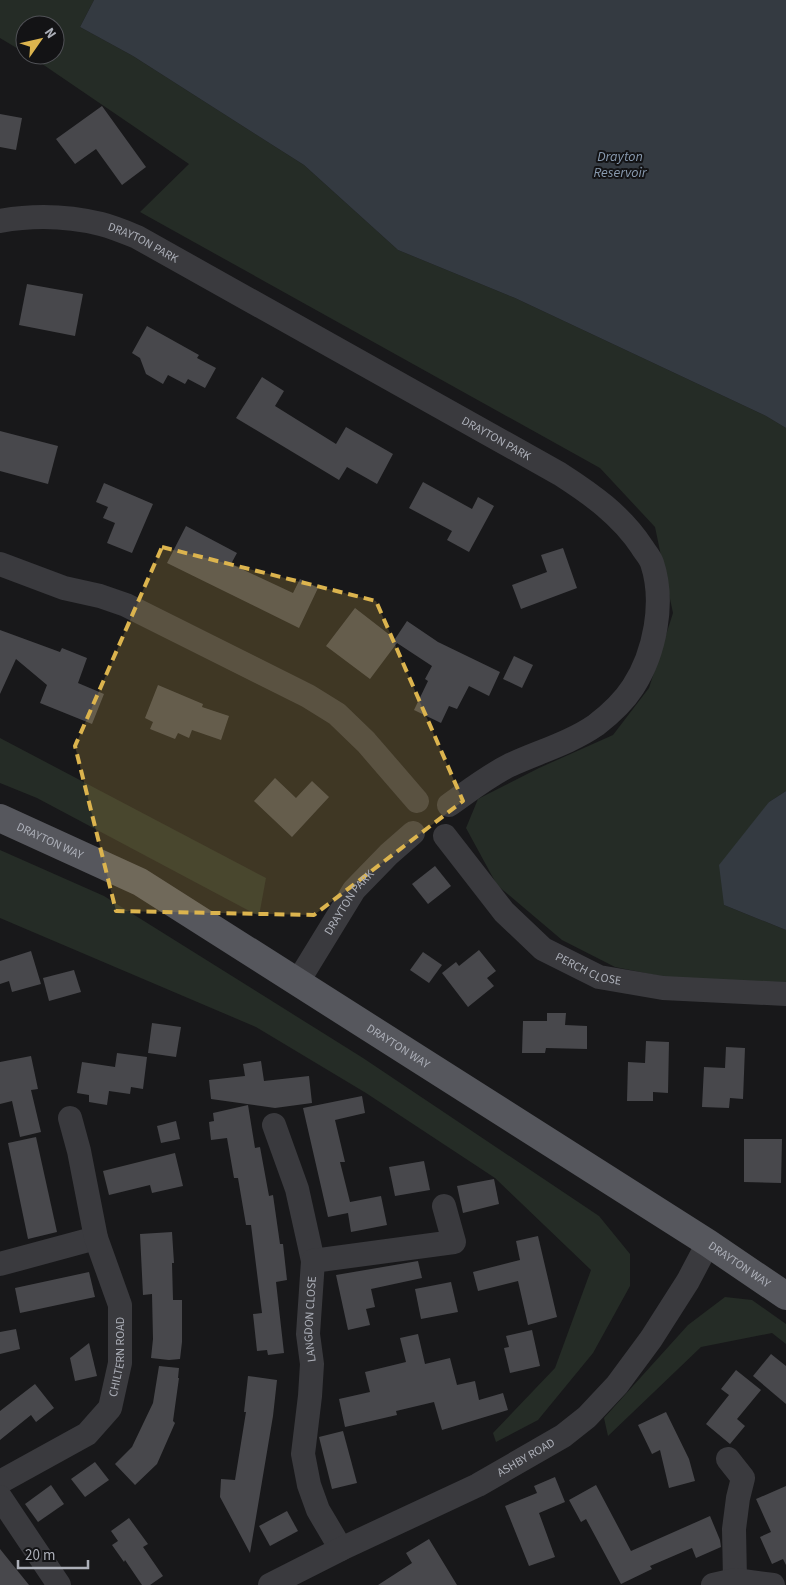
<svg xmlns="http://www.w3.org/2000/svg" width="786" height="1585" font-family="'Source Sans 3',sans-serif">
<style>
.green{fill:#252c26}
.water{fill:#343a41}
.building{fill:#48484c}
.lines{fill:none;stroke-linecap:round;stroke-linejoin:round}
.minor{stroke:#3a3a3e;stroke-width:24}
.major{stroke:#56575d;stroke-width:28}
.marked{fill:#dcb44e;fill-opacity:0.2;stroke:#dcb44e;stroke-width:4;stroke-dasharray:10 6;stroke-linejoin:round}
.labels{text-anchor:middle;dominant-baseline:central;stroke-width:4;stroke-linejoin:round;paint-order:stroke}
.street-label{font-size:12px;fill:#acafb8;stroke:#131315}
.water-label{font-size:14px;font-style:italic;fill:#889aaf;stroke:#131315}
</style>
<rect width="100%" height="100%" fill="#18181a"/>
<g class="green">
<path d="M0 0H94L80 27 133 56 304 165 398 250 515 298 766 416 786 428V791L769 802 724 905 786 930V983L690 982 615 967 562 940 497 885 466 828 478 799 539 768 613 735 649 688 673 613 655 527 600 468 140 212 189 164 29 55H55V25H25V53L0 38Z"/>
<path d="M0 738 266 878 259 916 37 798 0 783Z"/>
<path d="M0 850 104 896 363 1058 599 1216 630 1254V1286L593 1353 538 1420 496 1442 493 1433 555 1368 591 1270 495 1178 366 1093 256 1027 0 918Z"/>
<path d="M725 1297 752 1300 786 1324V1344L772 1333 701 1347 608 1436 604 1418 688 1325Z"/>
</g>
<g class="water">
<path d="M94 0H786V428L766 416 515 298 398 250 304 165 133 56 80 27Z"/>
<path d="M786 791V930L724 905 719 865 769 802Z"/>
</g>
<g class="building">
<path d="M102 106 146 167 122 185 96 149 75 164 56 139Z"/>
<path d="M0 114 22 118 16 150 0 147Z"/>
<path d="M27 284 83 294 75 336 19 325Z"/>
<path d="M147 326 199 355 197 358 216 368 205 388 188 379 185 384 168 375 163 384 146 374 140 358 132 353Z"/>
<path d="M262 377 284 391 275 406 336 444 346 427 393 454 377 484 347 467 339 480 236 418Z"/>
<path d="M0 431 58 446 48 484 0 471Z"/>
<path d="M423 482 472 509 478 497 494 506 469 552 447 540 452 531 409 508Z"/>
<path d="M104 483 153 504 132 553 107 543 115 523 103 518 108 507 96 502Z"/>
<path d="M186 526 237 553 231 564 293 593 300 579 318 588 299 628 167 563Z"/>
<path d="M563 548 577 588 521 609 512 585 547 572 541 555Z"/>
<path d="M355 608 395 639 407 621 438 642 500 672 489 696 469 686 457 709 449 706 441 723 414 710 428 681 425 679 432 666 397 643 370 679 326 646Z"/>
<path d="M0 630 60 652 62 648 87 658 78 683 104 694 92 724 40 703 47 685 16 659 0 694Z"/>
<path d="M514 656 533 665 522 688 503 679Z"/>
<path d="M158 685 203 704 202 707 229 716 221 740 192 730 189 738 178 733 175 739 150 729 153 722 145 718Z"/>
<path d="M275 778 296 798 312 781 329 797 292 837 254 801Z"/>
<path d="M435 866 451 886 428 904 412 884Z"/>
<path d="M479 950 496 971 487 978 494 986 468 1007 442 973 456 962 459 966Z"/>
<path d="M31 951 41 984 12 992 9 981 0 984V961Z"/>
<path d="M423 952 442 965 429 983 410 970Z"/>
<path d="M74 970 81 992 49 1001 43 978Z"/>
<path d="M547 1013H566L565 1025 587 1026V1049L546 1048 545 1053H522L523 1021H547Z"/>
<path d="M152 1023 181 1027 176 1057 148 1053Z"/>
<path d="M646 1041 669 1042 668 1093 653 1092V1101H627L628 1062 645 1063Z"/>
<path d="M726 1047 745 1048 743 1099 730 1098 729 1108 702 1107 704 1067 725 1068Z"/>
<path d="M117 1053 147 1057 143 1089 131 1087 130 1094 109 1091 107 1105 89 1102V1095L77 1093 82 1062 115 1067Z"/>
<path d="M31 1056 38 1089 31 1090 41 1132 20 1137 12 1101 0 1104V1062Z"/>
<path d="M261 1061 264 1081 309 1076 312 1103 275 1108 211 1099 209 1080 245 1076 243 1064Z"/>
<path d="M362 1096 365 1113 335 1120 345 1162H340L350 1202 381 1196 387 1225 351 1232 348 1213 328 1217 303 1108Z"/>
<path d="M248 1105 255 1148 260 1147 269 1196 273 1195 280 1244H283L287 1280 276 1282 284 1353 268 1355 267 1350 257 1351 253 1314 262 1313 251 1225H246L238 1178H234L227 1138 211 1140 209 1122 214 1121 213 1113Z"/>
<path d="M176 1121 180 1139 161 1143 157 1126Z"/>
<path d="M36 1137 57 1232 28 1239 8 1143Z"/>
<path d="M744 1139H782L781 1183 744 1182Z"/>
<path d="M175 1153 183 1186 152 1193 150 1185 109 1195 103 1171Z"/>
<path d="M424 1161 430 1190 395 1196 389 1167Z"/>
<path d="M494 1179 499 1204 463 1213 457 1186Z"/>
<path d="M172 1232 174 1263H172L173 1300H182V1342L180 1359 169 1360 151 1358 153 1339 152 1294 143 1295 140 1234Z"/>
<path d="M538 1236 557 1317 528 1325 518 1281 478 1291 473 1272 520 1260 516 1241Z"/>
<path d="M418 1261 422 1278 371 1289 375 1307 366 1309 370 1325 348 1330 336 1275Z"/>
<path d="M89 1272 95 1297 20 1313 15 1288Z"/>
<path d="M451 1282 458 1312 421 1319 415 1289Z"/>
<path d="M16 1329 20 1349 0 1354V1332Z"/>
<path d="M532 1330 540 1366 510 1373 504 1348 509 1347 506 1336Z"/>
<path d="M418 1334 425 1364 450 1358 457 1385 475 1381 479 1400 503 1393 508 1410 442 1430 434 1402 396 1411 397 1415 345 1427 339 1399 370 1392 365 1372 406 1362 400 1338Z"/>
<path d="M89 1343 97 1376 75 1381 70 1358Z"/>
<path d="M771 1354 786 1366V1404L753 1376Z"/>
<path d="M159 1366 179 1368 178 1378H179L173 1421 175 1423 157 1464 135 1485 115 1464 132 1447 153 1403Z"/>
<path d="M736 1370 761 1390 737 1419 745 1426 730 1444 706 1424 729 1395 721 1389Z"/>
<path d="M248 1376 277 1380 273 1416 250 1553 220 1497 221 1479 235 1480 246 1412H244Z"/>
<path d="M35 1384 54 1408 36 1422 31 1415 0 1440V1411Z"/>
<path d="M666 1412 689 1459 695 1481 669 1488 660 1450 652 1454 638 1425Z"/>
<path d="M343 1431 357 1483 332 1489 319 1437Z"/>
<path d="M95 1462 109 1480 85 1497 71 1479Z"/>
<path d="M555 1477 565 1502 539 1513 555 1557 529 1566 505 1506 537 1493 534 1486Z"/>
<path d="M51 1485 64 1504 38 1522 25 1504Z"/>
<path d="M596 1485 631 1551 710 1516 720 1540 721 1547 696 1558 692 1548 650 1566 652 1569 621 1584 586 1519 581 1522 569 1500Z"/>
<path d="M786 1486V1565L783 1559 772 1564 760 1537 771 1532 756 1499Z"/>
<path d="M287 1511 298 1531 270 1546 259 1526Z"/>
<path d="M129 1518 148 1544 143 1547 163 1576 150 1585H142L125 1560 124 1562 112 1545 118 1541 111 1531Z"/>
<path d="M429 1539 457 1585H378L412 1563 406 1553Z"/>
<path d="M0 1549 29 1585H0Z"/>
</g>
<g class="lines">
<g class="minor">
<path id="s1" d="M0 221C33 215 68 216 101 224 113 227 125 232 137 237L560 474C591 494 621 515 642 547 645 552 650 557 652 563 665 602 655 653 633 687 624 701 609 715 596 725 570 743 538 752 510 765 488 776 469 791 449 805"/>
<path d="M0 564 64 588 100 596 126 605 308 696 337 714 366 742 417 801"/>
<path id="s2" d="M445 836 504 912 543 949 599 977 663 988 786 994"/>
<path id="s3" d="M297 983 354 890 389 854 413 833"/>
<path d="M274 1125 297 1189 313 1261"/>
<path d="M0 1264 96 1238"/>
<path d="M728 1459 743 1478 738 1498 734 1529 735 1580"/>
<path id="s4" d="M0 1482 87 1434 110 1408 120 1363V1305L96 1238 79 1151 70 1118"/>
<path d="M0 1497 59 1585"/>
<path id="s5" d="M341 1549 318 1510 309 1485 303 1454 310 1396 312 1364 308 1334 313 1261 454 1242 444 1206"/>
<path id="s6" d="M270 1585 341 1549 478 1485 563 1436 587 1417 617 1385 651 1339 688 1281 708 1243"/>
<path d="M713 1585 735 1580 773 1585"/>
</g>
<path class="major" id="s7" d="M0 818 140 882 708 1243 786 1296"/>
</g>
<path class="marked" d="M162 547 376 601 463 801 314 915 116 911 75 746Z"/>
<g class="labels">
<g class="street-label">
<text stroke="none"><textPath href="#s1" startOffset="148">DRAYTON PARK</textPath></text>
<text stroke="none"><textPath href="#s1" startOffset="552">DRAYTON PARK</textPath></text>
<text stroke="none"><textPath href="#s7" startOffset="55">DRAYTON WAY</textPath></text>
<text stroke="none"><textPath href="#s3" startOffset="96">DRAYTON PARK</textPath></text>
<text stroke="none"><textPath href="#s2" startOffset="200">PERCH CLOSE</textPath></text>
<text stroke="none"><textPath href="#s7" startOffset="460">DRAYTON WAY</textPath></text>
<text stroke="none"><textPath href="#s7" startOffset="865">DRAYTON WAY</textPath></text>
<text stroke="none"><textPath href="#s5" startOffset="239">LANGDON CLOSE</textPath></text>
<text stroke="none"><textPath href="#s4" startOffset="186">CHILTERN ROAD</textPath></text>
<text stroke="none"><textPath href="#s6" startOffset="286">ASHBY ROAD</textPath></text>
</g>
<g class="water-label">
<text x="620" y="157">Drayton<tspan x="620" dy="16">Reservoir</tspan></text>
</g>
</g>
<g transform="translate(40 40) rotate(56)"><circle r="24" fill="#131315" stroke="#505156"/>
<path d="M0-4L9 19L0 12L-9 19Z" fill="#dcb44e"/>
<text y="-8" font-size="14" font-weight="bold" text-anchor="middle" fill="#acafb8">N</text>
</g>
<path d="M18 1560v8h70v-8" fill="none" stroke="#acafb8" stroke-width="2.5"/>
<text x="25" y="1560" font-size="15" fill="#acafb8" stroke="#131315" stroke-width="4" paint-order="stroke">20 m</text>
</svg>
